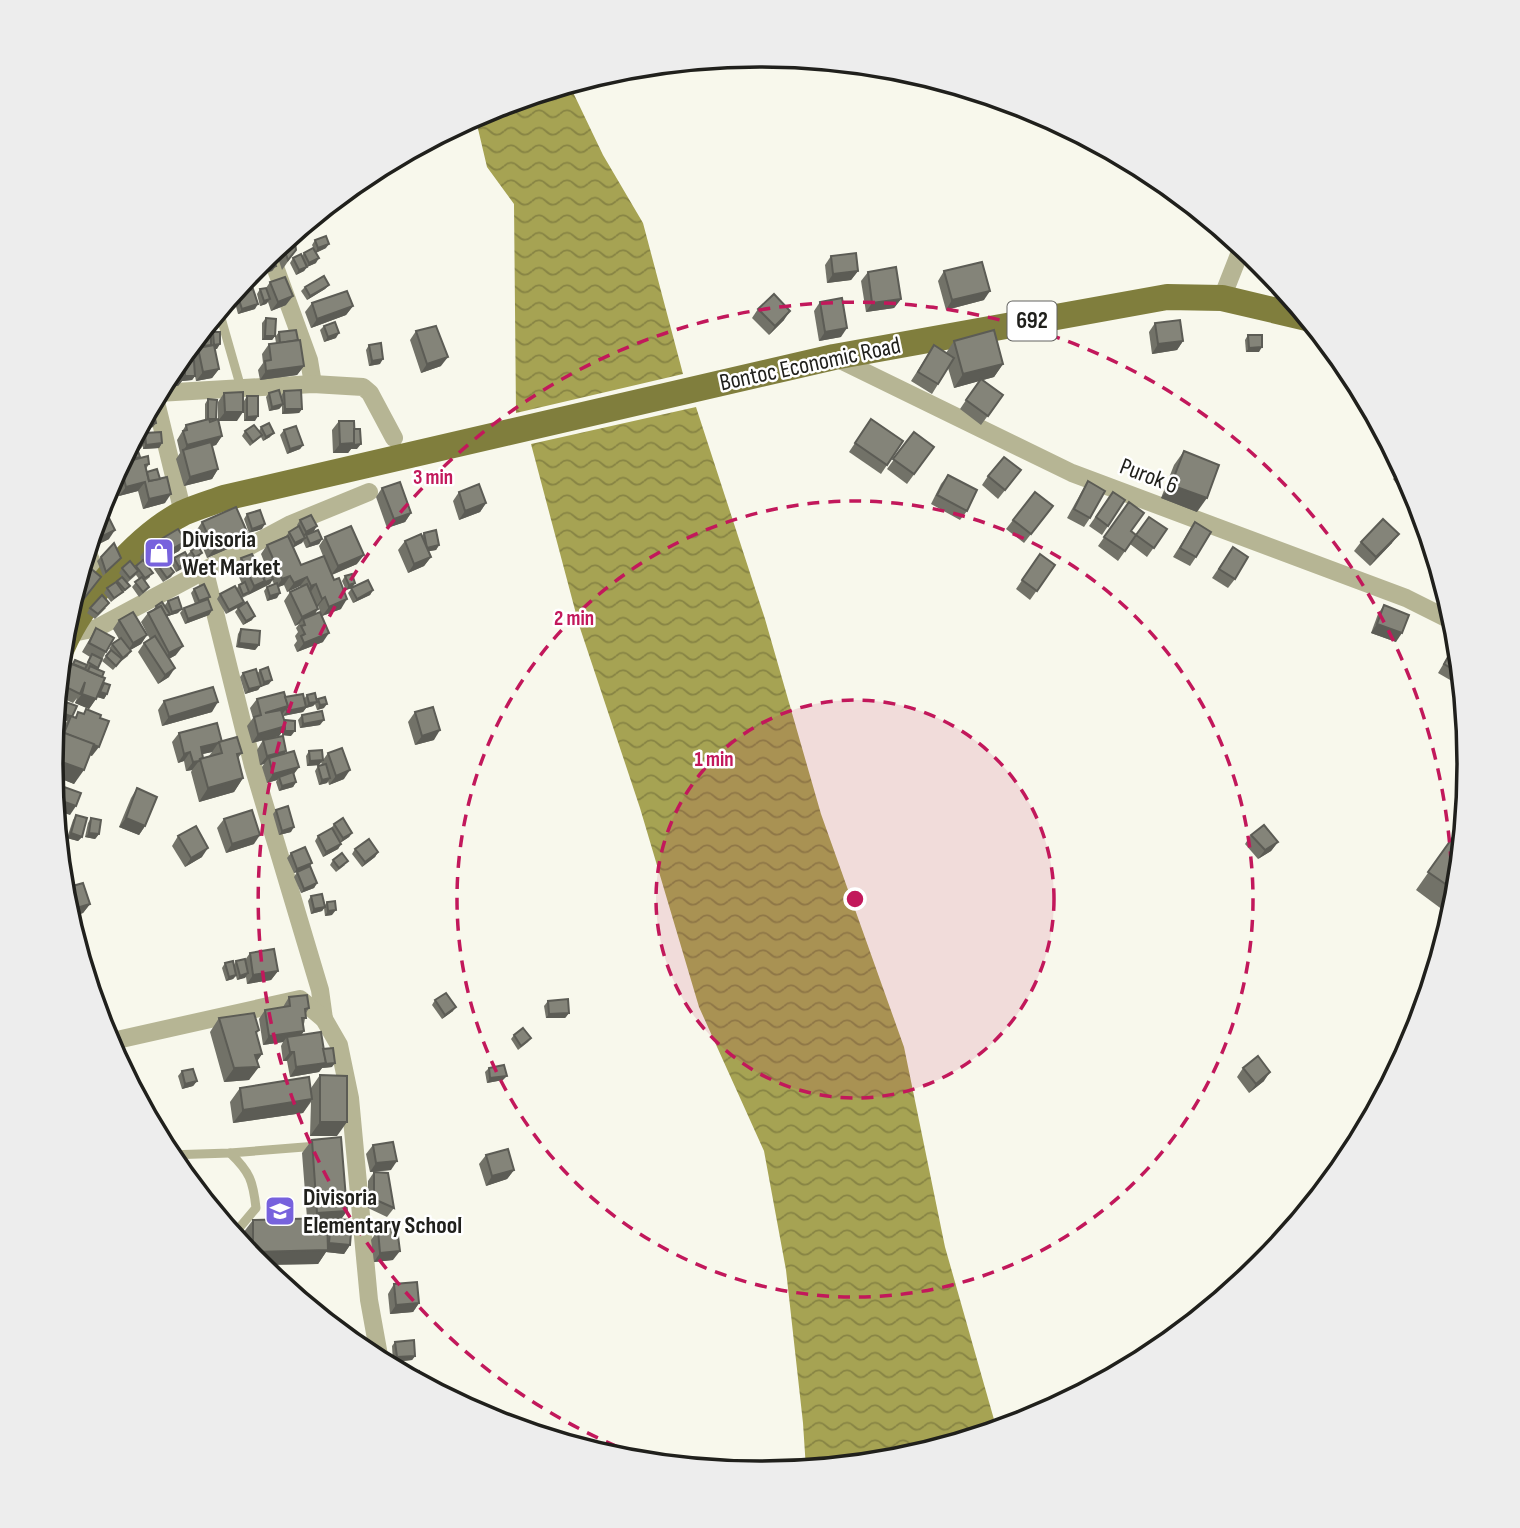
<svg xmlns="http://www.w3.org/2000/svg" width="1520" height="1528" font-family="'Sofia Sans Condensed',sans-serif">
<style>
.water{fill:url(#water-waves)}
.lines{fill:none;stroke-linecap:round;stroke-linejoin:round}
.service{stroke:#b6b594;stroke-width:9}
.minor{stroke:#b6b594;stroke-width:18}
.primary{stroke:#807e3d;stroke-width:26}
.wall{fill:#727268;fill-rule:evenodd}
.shaded-wall{fill:#5c5c55}
.building{fill:#848479;stroke:#5c5c55;stroke-width:2}
.ring{fill:none;stroke:#c2185b;stroke-width:3.5;stroke-dasharray:12 9}
.labels{text-anchor:middle;dominant-baseline:central;stroke-width:5;stroke-linejoin:round;paint-order:stroke}
.shield{fill:#fff;stroke:#636360;stroke-width:2}
.shield-label{font-size:23px;font-weight:bold;fill:#20201c}
.street-label{font-size:24px;fill:#20201c;stroke:#fff}
.poi-label{font-size:24px;font-weight:bold;fill:#20201c;stroke:#fff;text-anchor:start}
.rim{fill:none;stroke:#20201c;stroke-width:3.5}
.centre{fill:#c2185b;stroke:#fff;stroke-width:3.5}
.ring-label{font-size:21px;text-anchor:middle;font-weight:bold;fill:#c2185b;stroke:#fff;stroke-width:5;stroke-linejoin:round;paint-order:stroke}
</style>
<defs>
<pattern id="water-waves" width="16" height="10" patternUnits="userSpaceOnUse" patternTransform="scale(1.75)"><rect width="16" height="10" fill="#a6a353"/><path d="M0 5q4-4 8 0t8 0" fill="none" stroke="#878444"/></pattern>
</defs>
<rect width="100%" height="100%" fill="#f8f8ec"/>
<g class="water">
<path d="M569 84 603 155 643 223 683 374 516 413 514 204 487 167 475 116 489 109Z"/>
<path d="M696 407 765 619 821 814 904 1047 945 1247 997 1430 898 1460 806 1469 803 1423 786 1270 764 1151 699 1007 640 808 579 625 531 444Z"/>
</g>
<g class="lines">
<g class="service">
<path d="M219 311 241 388"/>
<path d="M230 1153C250 1172 253 1181 256 1208L240 1227 230 1231"/>
<path d="M168 1155 230 1153 317 1146"/>
</g>
<g class="minor">
<path d="M270 253 309 360 313 384"/>
<path d="M1222 298 1242 247"/>
<path d="M834 357 1072 473 1406 598 1454 622"/>
<path d="M158 393 313 384 363 387 370 393 394 438"/>
<path d="M155 398 183 513"/>
<path d="M87 552 102 583"/>
<path d="M205 572 253 766 320 990 324 1019"/>
<path d="M68 634 97 628 291 524 369 492"/>
<path d="M108 1042 300 999 324 1019 339 1045 350 1098 369 1300 380 1361"/>
</g>
<path class="primary" d="M62 648C82 601 137 536 183 513 196 507 210 503 224 498L834 357 1167 297 1222 298 1307 318"/>
</g>
<g class="wall">
<path d="M315 240 326 248 316 253V263L307 267 304 271 296 275 290 263 293 258 302 256 304 253 314 249 312 245Z"/>
<path d="M283 246 296 250 282 270 277 255Z"/>
<path d="M831 256 858 271 851 280 827 283 825 265Z"/>
<path d="M259 262 276 266 272 271 257 275 255 267Z"/>
<path d="M944 271 984 300 946 310 938 281Z"/>
<path d="M868 272 901 299 894 308 866 312 861 281Z"/>
<path d="M270 282 286 305 271 311 268 302 266 304 260 306 257 294 260 289 266 288Z"/>
<path d="M329 285 325 289 307 300 301 291 305 287Z"/>
<path d="M237 294 255 309 238 314 234 299Z"/>
<path d="M820 302 841 337 819 341 814 311Z"/>
<path d="M312 303 353 306 346 315 311 328 305 312Z"/>
<path d="M758 309 784 320 769 335 752 318Z"/>
<path d="M266 318 275 336 272 340H262V323Z"/>
<path d="M1155 323 1183 341 1177 350 1152 354 1149 332Z"/>
<path d="M324 326 336 338 324 342 320 330Z"/>
<path d="M416 331 441 366 421 373 410 340Z"/>
<path d="M201 332 211 335 213 332 217 349H214L219 369 212 378 196 381 195 376 192 380 182 381 178 386 185 362 192 361 191 357 195 352H192V344Z"/>
<path d="M279 332 298 340 304 366 297 375 260 380 258 370 263 363 262 354 269 344 276 343 275 337Z"/>
<path d="M1248 335 1259 352H1246L1245 340Z"/>
<path d="M954 341 1003 364 994 377 983 380 1003 395 981 425 960 409 979 381 954 388 948 368 932 394 911 381 934 345 946 353Z"/>
<path d="M369 345 380 364 369 366 366 350Z"/>
<path d="M284 391 302 409 299 413 282 414V406L279 409 269 411 266 397 269 393 281 398V396Z"/>
<path d="M224 393 237 421H219L222 436 216 445 212 446 218 469 212 479 184 486 176 459 180 453 177 440 186 425 205 420V404L208 399 215 420H218V402Z"/>
<path d="M247 396 255 421H244V401Z"/>
<path d="M152 405 153 427 145 429 143 422Z"/>
<path d="M871 419 903 441 881 474 849 452Z"/>
<path d="M339 421 354 429 357 449H351L348 453H333L332 430Z"/>
<path d="M142 422 141 429 144 435 145 433 162 443 159 448 143 449V446L138 451 139 458 149 464 146 469 147 472 165 503 143 509 138 491 119 496 114 475 121 463 128 461 127 455 128 453H126Z"/>
<path d="M261 427 270 437 263 441 261 437 250 446 242 436 245 431H259Z"/>
<path d="M284 430 303 445 300 449 287 454 280 435Z"/>
<path d="M914 432 934 447 907 484 887 469Z"/>
<path d="M1184 451 1197 512 1161 498 1174 465Z"/>
<path d="M1402 468 1415 493 1417 499 1411 504 1393 479Z"/>
<path d="M1021 470 998 499 982 485 988 476Z"/>
<path d="M948 475 967 511 960 520 931 504 941 484Z"/>
<path d="M1088 481 1090 518 1084 527 1067 518 1082 491Z"/>
<path d="M382 488 411 513 405 522 387 528 376 497Z"/>
<path d="M459 492 486 503 480 512 459 520 453 501Z"/>
<path d="M1113 492 1125 500 1102 535 1089 526Z"/>
<path d="M1129 502 1131 531 1136 535 1167 529 1147 557 1130 544 1118 561 1098 546Z"/>
<path d="M100 507 109 539 91 548 89 544Z"/>
<path d="M247 514 262 529 249 533 244 519Z"/>
<path d="M1046 515 1024 543 1006 529 1013 520Z"/>
<path d="M300 520 314 531 304 536 305 537 306 535 322 539 319 544 306 548 303 541 293 548 301 565 323 556 319 546 325 537 357 564 332 575 341 609 322 616 318 606 317 607 315 614 323 642 297 652 294 645 297 641 295 636 298 632 296 628 299 624 295 626 284 601 290 592 301 587 300 586 287 592 284 585 278 587 277 598 267 601 264 591 267 587 274 584 272 580 270 584 242 598 226 614 217 599 220 594 237 588 239 585 242 584 235 568 241 558 261 572 267 569 261 554 267 545 286 536 289 532 298 527 297 525Z"/>
<path d="M202 522 248 534 241 543 207 558 196 531Z"/>
<path d="M1195 522 1196 557 1190 566 1173 557Z"/>
<path d="M424 533 439 545 436 550 429 551 431 557 424 566 408 573 398 550 405 541 422 536Z"/>
<path d="M186 541 179 551 164 559 174 572 171 577 163 582 154 569 157 564 164 559 149 568 150 577 145 581 149 587 146 591 139 597 132 587 139 579 136 575 127 583 126 590 111 602 104 593 107 588 116 583 122 577 119 573 122 568 135 567 142 561 140 557 146 548Z"/>
<path d="M1361 542 1392 543 1370 566 1354 551Z"/>
<path d="M1233 547 1235 579 1228 588 1212 578Z"/>
<path d="M191 551 202 553 199 557 192 562 187 555Z"/>
<path d="M1040 554 1055 565 1030 600 1016 589Z"/>
<path d="M101 557 121 558 103 576 97 561Z"/>
<path d="M174 558 187 566 176 572 171 563Z"/>
<path d="M345 576 355 583 352 588 373 590 370 595 353 603 348 593 352 588 346 590 342 581Z"/>
<path d="M78 581 95 586 76 610 72 620 64 630V625L72 607 70 605Z"/>
<path d="M194 589 208 599 212 610 209 615 185 624 180 613 184 608 195 604 191 593Z"/>
<path d="M1446 592 1452 613 1441 599Z"/>
<path d="M168 601 178 613 168 616 167 617 176 655 169 659V677L158 684 138 652 144 643 150 639 141 622 148 613 153 610 156 606 165 605Z"/>
<path d="M1384 605 1396 642 1371 633 1378 614Z"/>
<path d="M90 608H106L95 619 87 613Z"/>
<path d="M238 608 252 620 243 625 235 612Z"/>
<path d="M119 620 147 635 141 644 130 650 128 656 120 662 113 670 102 661 111 650 109 649 112 644 119 639 113 629Z"/>
<path d="M96 628 106 652 97 669 102 677 101 686 104 683 107 694 104 699 97 697 89 709 75 703 77 698 73 703 58 696V689L66 673 75 660 86 665 90 657 82 652Z"/>
<path d="M241 629 259 645 255 650 236 647 238 634Z"/>
<path d="M1457 641 1461 678 1457 684 1438 673Z"/>
<path d="M260 670 269 684 261 686 258 690 245 694 240 677 243 673 257 674Z"/>
<path d="M307 695 317 701 318 699 324 708 317 710 315 704 313 706 306 708 303 712 283 716V713L284 722 285 720 291 736 282 735V732L279 736 252 743 247 726 253 718 250 708 257 699 285 697 304 699Z"/>
<path d="M60 700 73 717H75L78 712 83 714 86 709 92 756 90 755 74 784 52 775 51 764 57 705ZM65 720 67 721 61 732H60Z"/>
<path d="M164 701 212 712 162 726 158 710Z"/>
<path d="M415 712 434 740 415 745 408 722Z"/>
<path d="M302 715 320 725 300 728 298 720Z"/>
<path d="M179 733 222 741 242 753 238 758 243 778 234 792 199 802 191 772 192 770 186 771 184 761 178 763 172 742ZM212 752 209 756 203 758 202 754Z"/>
<path d="M263 740 286 751 285 753 299 767 294 774 296 782 293 787 279 791 276 782 277 780 267 783 262 767 264 764 260 765 257 750Z"/>
<path d="M309 751 323 760 328 753 344 779 329 785 328 781 327 783 319 785 315 771 318 766 322 765 321 762 319 765 307 766 306 756Z"/>
<path d="M137 788 145 826 139 835 119 827 131 798Z"/>
<path d="M276 810 291 832 279 835 273 814Z"/>
<path d="M76 815 82 837 78 841 67 838 73 820Z"/>
<path d="M91 818 99 834 95 839 85 837 88 823Z"/>
<path d="M224 819 254 844 226 853 217 828Z"/>
<path d="M1463 823 1456 903 1451 916 1416 890Z"/>
<path d="M334 824 352 833 349 837 340 843 341 844 338 849 323 857 315 841 318 836 331 829Z"/>
<path d="M1251 835 1278 842 1271 851 1258 859 1245 844Z"/>
<path d="M178 836 202 857 185 867 172 846Z"/>
<path d="M355 849 378 852 375 857 362 867 352 854Z"/>
<path d="M291 853 317 883 314 888 301 893 294 877 297 872 294 873 287 858Z"/>
<path d="M333 860 345 865 336 872 330 865Z"/>
<path d="M62 882 64 894 69 887 90 904 83 913 69 918 64 902Z"/>
<path d="M311 896 325 905 327 902 332 915 325 916 324 908 322 911 311 914 308 901Z"/>
<path d="M250 953 278 971 271 980 247 984 246 977 237 980 236 976 233 979 226 981 222 968 225 963 234 965 236 961 245 960Z"/>
<path d="M289 997 309 1008 306 1013 302 1035 323 1049 332 1067 322 1068 319 1072 290 1077 287 1061H283L281 1046 283 1042 263 1045 259 1019 265 1010 283 1007Z"/>
<path d="M435 1000 453 1011 442 1019 432 1005Z"/>
<path d="M548 1001 569 1013 565 1018H546L544 1006Z"/>
<path d="M219 1018 259 1030 256 1034 262 1054 257 1061 249 1080 224 1082 210 1032Z"/>
<path d="M514 1035 531 1038 528 1042 518 1050 511 1039Z"/>
<path d="M489 1068 503 1080 487 1083 485 1072Z"/>
<path d="M1243 1068 1264 1081 1249 1093 1237 1077Z"/>
<path d="M182 1071 197 1081 193 1086 182 1089 178 1076Z"/>
<path d="M320 1075 337 1136H310L311 1102 303 1113 233 1123 230 1102 240 1088H311Z"/>
<path d="M312 1140 347 1211 341 1219 350 1245 344 1254 326 1252 318 1264 258 1265 243 1247V1233L253 1220 307 1218 302 1153Z"/>
<path d="M373 1145 391 1170 370 1172 366 1154Z"/>
<path d="M486 1155 514 1170 507 1179 486 1186 479 1164Z"/>
<path d="M374 1172 394 1208 387 1217 368 1208V1181Z"/>
<path d="M378 1230 393 1260 374 1262 371 1240Z"/>
<path d="M394 1284 419 1303 413 1312 390 1314 388 1294Z"/>
<path d="M395 1342 415 1356 412 1360 393 1362 392 1346Z"/>
</g>
<g class="shaded-wall">
<path d="M329 244 326 248 315 253 318 248Z"/>
<path d="M319 258 316 263 307 267 304 271 296 275 299 270 307 267 309 263Z"/>
<path d="M276 266 272 271 257 275 260 271Z"/>
<path d="M858 271 851 280 827 283 833 274Z"/>
<path d="M329 285 325 289 307 300 310 296Z"/>
<path d="M990 291 984 300 946 310 952 300Z"/>
<path d="M293 296 286 305 271 311 278 302Z"/>
<path d="M270 299 266 304 260 306 264 301Z"/>
<path d="M901 299 894 308 866 312 872 303Z"/>
<path d="M258 304 255 309 238 314 242 309Z"/>
<path d="M353 306 346 315 311 328 317 319Z"/>
<path d="M790 311 784 320 769 335 775 326Z"/>
<path d="M847 328 841 337 819 341 825 332Z"/>
<path d="M339 333 336 338 324 342 328 337Z"/>
<path d="M265 336H275L272 340H262Z"/>
<path d="M1183 341 1177 350 1152 354 1158 344Z"/>
<path d="M220 344 217 349H210L214 345Z"/>
<path d="M1262 347 1259 352H1246L1249 348Z"/>
<path d="M448 357 441 366 421 373 427 364Z"/>
<path d="M383 359 380 364 369 366 372 361Z"/>
<path d="M1003 364 994 377 954 388 963 374Z"/>
<path d="M304 366 297 375 260 380 266 371Z"/>
<path d="M219 369 212 378 196 381 203 372Z"/>
<path d="M167 376H195L192 380 182 381 178 386 162 385Z"/>
<path d="M283 404 279 409 269 411 272 407Z"/>
<path d="M285 409H302L299 413 282 414Z"/>
<path d="M225 412H243L237 421H218Z"/>
<path d="M258 416 255 421H244L247 417Z"/>
<path d="M156 423 153 427 145 429 148 425Z"/>
<path d="M274 433 270 437 263 441 266 437Z"/>
<path d="M222 436 216 445 184 454 183 451 187 445Z"/>
<path d="M145 442 139 451 130 452V451L128 453H126L131 444Z"/>
<path d="M162 443 159 448 143 449 146 445Z"/>
<path d="M355 443 361 444 357 449H351L348 453H333L340 444Z"/>
<path d="M303 445 300 449 287 454 290 449Z"/>
<path d="M218 469 212 479 184 486 190 477Z"/>
<path d="M145 482 138 491 119 496 126 487Z"/>
<path d="M1171 485 1207 498 1197 512 1161 498Z"/>
<path d="M106 489H110L103 498Z"/>
<path d="M171 494 165 503 143 509 149 499Z"/>
<path d="M486 503 480 512 459 520 465 511Z"/>
<path d="M411 513 405 522 387 528 394 519Z"/>
<path d="M265 524 262 529 249 533 252 529Z"/>
<path d="M317 526 314 531 302 537 306 532Z"/>
<path d="M115 530 109 539 91 548 97 539Z"/>
<path d="M248 534 241 543 207 558 214 549Z"/>
<path d="M1399 534 1392 543 1370 566 1376 557Z"/>
<path d="M305 538 302 543 292 548 295 543Z"/>
<path d="M322 539 319 544 306 548 310 544Z"/>
<path d="M186 541 179 551 147 569 153 560Z"/>
<path d="M439 545 436 550 424 552 427 548Z"/>
<path d="M364 555 357 564 331 575 338 566Z"/>
<path d="M431 557 424 566 408 573 414 564Z"/>
<path d="M190 561 187 566 176 572 179 567Z"/>
<path d="M290 576 284 585 276 588 282 579Z"/>
<path d="M307 577 300 586 287 592 294 583Z"/>
<path d="M273 579 270 584 248 595 254 586 265 581Z"/>
<path d="M355 583 352 588 346 590 349 585Z"/>
<path d="M316 584 310 593 304 595 311 586Z"/>
<path d="M373 590 370 595 353 603 357 599Z"/>
<path d="M280 593 277 598 267 601 270 596Z"/>
<path d="M325 597 318 606 315 608 322 599Z"/>
<path d="M347 599 341 609 322 616 329 607Z"/>
<path d="M244 602 241 606 226 614 229 610Z"/>
<path d="M182 609 178 613 168 616 172 612Z"/>
<path d="M318 609 312 619H303L299 624 295 626 302 617Z"/>
<path d="M212 610 209 615 185 624 188 619Z"/>
<path d="M255 616 252 620 243 625 246 621Z"/>
<path d="M72 620 65 629 64 630 65 622Z"/>
<path d="M1377 624 1402 633 1396 642 1371 633Z"/>
<path d="M329 633 323 642 297 652 304 643Z"/>
<path d="M147 635 141 644 127 652 133 643Z"/>
<path d="M239 643 259 645 255 650 236 647Z"/>
<path d="M183 646 176 655 163 662 169 653Z"/>
<path d="M175 668 169 677 158 684 165 675Z"/>
<path d="M272 680 269 684 261 687 264 682Z"/>
<path d="M261 686 258 690 245 694 249 689Z"/>
<path d="M100 692 107 694 104 699 97 697Z"/>
<path d="M82 694 96 699 89 709 75 703Z"/>
<path d="M218 702 212 712 162 726 169 717Z"/>
<path d="M317 702 313 706 306 708 303 712 283 716 287 711 306 707 309 703Z"/>
<path d="M327 704 324 708 317 710 320 705Z"/>
<path d="M288 706 281 716 265 713Z"/>
<path d="M56 710 70 716 67 721 55 716Z"/>
<path d="M324 720 320 725 300 728 303 724Z"/>
<path d="M286 726 279 736 252 743 258 734Z"/>
<path d="M440 730 434 740 415 745 422 736Z"/>
<path d="M285 731H295L291 736 282 735Z"/>
<path d="M64 733 99 747 92 756 57 742Z"/>
<path d="M219 742 212 752 194 756 201 747Z"/>
<path d="M286 751 280 761 269 758 264 764 260 765 267 756Z"/>
<path d="M190 752 184 761 178 763 184 754Z"/>
<path d="M51 758 84 770 74 784 52 775Z"/>
<path d="M323 760 319 765 307 766 310 761Z"/>
<path d="M199 761 192 770 186 771 193 762Z"/>
<path d="M299 767 292 776 279 777 277 780 267 783 273 774Z"/>
<path d="M350 770 344 779 329 785 336 776Z"/>
<path d="M243 778 234 792 199 802 208 788Z"/>
<path d="M330 778 327 783 319 785 322 780Z"/>
<path d="M296 782 293 787 279 791 282 786Z"/>
<path d="M62 801 76 806 70 815 55 810Z"/>
<path d="M126 818 145 826 139 835 119 827Z"/>
<path d="M294 827 291 832 279 835 282 831Z"/>
<path d="M71 833 82 837 78 841 67 838Z"/>
<path d="M89 833 99 834 95 839 85 837Z"/>
<path d="M352 833 349 837 340 843 343 838Z"/>
<path d="M260 835 254 844 226 853 232 844Z"/>
<path d="M1278 842 1271 851 1258 859 1265 850Z"/>
<path d="M341 844 338 849 323 857 326 852Z"/>
<path d="M208 848 202 857 185 867 191 858Z"/>
<path d="M378 852 375 857 362 867 365 862Z"/>
<path d="M312 863 309 867 294 873 297 869Z"/>
<path d="M317 883 314 888 301 893 304 889Z"/>
<path d="M90 904 83 913 69 918 68 913 70 910Z"/>
<path d="M325 907 322 911 311 914 314 909Z"/>
<path d="M336 910 332 915 325 916 328 911Z"/>
<path d="M278 971 271 980 247 984 253 975Z"/>
<path d="M248 973 245 978 237 980 240 976Z"/>
<path d="M236 975 233 979 226 981 229 977Z"/>
<path d="M456 1007 453 1011 442 1019 445 1015Z"/>
<path d="M569 1013 565 1018H546L549 1014Z"/>
<path d="M304 1031 298 1040 287 1037 283 1042 263 1045 269 1036Z"/>
<path d="M290 1052H294L287 1061H283Z"/>
<path d="M262 1054 253 1067H259L249 1080 224 1082 234 1068 255 1055Z"/>
<path d="M326 1063H335L332 1067 322 1068 319 1072 290 1077 296 1067Z"/>
<path d="M1270 1072 1264 1081 1249 1093 1256 1084Z"/>
<path d="M507 1076 503 1080 487 1083 490 1078Z"/>
<path d="M197 1081 193 1086 182 1089 185 1084Z"/>
<path d="M312 1099 303 1113 233 1123 243 1110Z"/>
<path d="M320 1122H347L337 1136H310Z"/>
<path d="M397 1161 391 1170 370 1172 376 1163Z"/>
<path d="M514 1170 507 1179 486 1186 492 1176Z"/>
<path d="M347 1211 337 1225 331 1219 326 1226 308 1227 317 1213Z"/>
<path d="M329 1243 350 1245 344 1254 326 1252 318 1264 258 1265 250 1256 253 1252 324 1250Z"/>
<path d="M400 1251 393 1260 374 1262 380 1253Z"/>
<path d="M419 1303 413 1312 390 1314 396 1305Z"/>
<path d="M415 1356 412 1360 393 1362 397 1357Z"/>
</g>
<g class="building">
<path d="M326 236 329 244 318 248 315 240Z"/>
<path d="M295 243 296 250 288 260 283 246Z"/>
<path d="M313 248 319 258 309 263 304 253Z"/>
<path d="M856 253 858 271 833 274 831 256Z"/>
<path d="M272 254 276 266 260 271 258 263 266 256Z"/>
<path d="M301 254 307 267 299 270 293 258Z"/>
<path d="M982 262 990 291 952 300 944 271Z"/>
<path d="M896 267 901 299 872 303 868 272Z"/>
<path d="M324 276 329 285 310 296 305 287Z"/>
<path d="M285 277 293 296 278 302 270 282Z"/>
<path d="M266 288 270 299 264 301 260 289Z"/>
<path d="M253 289 258 304 242 309 237 294Z"/>
<path d="M347 291 353 306 317 319 312 303Z"/>
<path d="M774 294 790 311 775 326 758 309Z"/>
<path d="M842 298 847 328 825 332 820 302Z"/>
<path d="M266 318 276 319 275 336H265Z"/>
<path d="M1180 320 1183 341 1158 344 1155 323Z"/>
<path d="M335 322 339 333 328 337 324 326Z"/>
<path d="M436 326 448 357 427 364 416 331Z"/>
<path d="M296 330 298 340 280 343 279 332Z"/>
<path d="M994 330 1003 364 963 374 954 341Z"/>
<path d="M201 332H211V345L195 347V340Z"/>
<path d="M213 332H220V344L214 345Z"/>
<path d="M1248 335H1262V347L1249 348Z"/>
<path d="M300 340 304 366 266 371 265 361 271 360 269 344Z"/>
<path d="M381 343 383 359 372 361 369 345Z"/>
<path d="M214 345 219 369 203 372 198 348Z"/>
<path d="M934 345 954 358 938 384 918 372Z"/>
<path d="M179 359 185 360V376H167L171 370Z"/>
<path d="M194 361 195 376H185V362Z"/>
<path d="M981 379 1003 395 988 416 966 400Z"/>
<path d="M279 390 283 404 272 407 269 393Z"/>
<path d="M301 390 302 409H285L284 391Z"/>
<path d="M243 392V412H225L224 393Z"/>
<path d="M247 396H258V416L247 417Z"/>
<path d="M208 399 217 400 216 419H208Z"/>
<path d="M152 405 156 423 148 425 146 416Z"/>
<path d="M209 419 210 422 218 419 222 436 187 445 183 431 187 430 186 425Z"/>
<path d="M871 419 903 441 887 465 855 443Z"/>
<path d="M339 421H354L355 443 340 444Z"/>
<path d="M269 423 274 433 266 437 261 427Z"/>
<path d="M254 425 262 435 253 442 245 431Z"/>
<path d="M296 426 303 445 290 449 284 430Z"/>
<path d="M139 429H143L145 442 131 444Z"/>
<path d="M354 429H360L361 444 354 445Z"/>
<path d="M161 432 162 443 146 445 145 433Z"/>
<path d="M914 432 934 447 914 474 893 459Z"/>
<path d="M211 442 218 469 190 477 183 450Z"/>
<path d="M137 448 140 457 132 459 130 451Z"/>
<path d="M1184 451 1219 465 1207 498 1171 485Z"/>
<path d="M148 456 149 464 145 465 149 481 167 477 171 494 149 499 145 482 126 487 120 464 121 463Z"/>
<path d="M1004 457 1021 470 1005 490 988 476Z"/>
<path d="M1402 468 1413 488 1400 470Z"/>
<path d="M157 469 160 479 149 481 147 472Z"/>
<path d="M948 475 977 490 967 511 937 495Z"/>
<path d="M1088 481 1105 491 1090 518 1074 509Z"/>
<path d="M400 482 411 513 394 519 382 488Z"/>
<path d="M479 484 486 503 465 511 459 492Z"/>
<path d="M1035 492 1053 506 1031 534 1013 520Z"/>
<path d="M1113 492 1125 500 1108 526 1096 517Z"/>
<path d="M1129 502 1144 513 1131 531 1136 535 1125 551 1104 537Z"/>
<path d="M103 506 115 530 97 539 93 531 100 507Z"/>
<path d="M236 507 248 534 214 549 202 522Z"/>
<path d="M260 510 265 524 252 529 247 514Z"/>
<path d="M311 515 317 526 306 532 300 520Z"/>
<path d="M1149 517 1167 529 1154 548 1136 535Z"/>
<path d="M1383 519 1399 534 1376 557 1361 542Z"/>
<path d="M1195 522 1211 532 1196 557 1180 548Z"/>
<path d="M299 526 305 538 295 543 289 532Z"/>
<path d="M351 526 364 555 338 566 325 537Z"/>
<path d="M178 529 186 541 153 560 146 548Z"/>
<path d="M318 530 322 539 310 544 306 535Z"/>
<path d="M436 530 439 545 427 548 424 533Z"/>
<path d="M421 534 431 557 414 564 405 541Z"/>
<path d="M288 536 301 565 324 556 334 580 339 578 347 599 329 607 325 597 322 599 316 584 311 586 307 577 294 583 290 576 282 579 267 545Z"/>
<path d="M114 543 121 558 106 572 101 557Z"/>
<path d="M198 546 202 553 195 557 191 551Z"/>
<path d="M1233 547 1248 557 1235 579 1219 569Z"/>
<path d="M185 552 190 561 179 567 174 558Z"/>
<path d="M252 554 265 581 254 586 241 558Z"/>
<path d="M1040 554 1055 565 1037 591 1022 580Z"/>
<path d="M164 559 174 572 167 578 157 564Z"/>
<path d="M143 560 153 573 145 578 136 566Z"/>
<path d="M130 561 138 571 130 578 122 568Z"/>
<path d="M89 567 101 577 82 601 74 594 78 581Z"/>
<path d="M268 568 273 579 263 583 265 581 261 572Z"/>
<path d="M352 574 355 583 349 585 345 576Z"/>
<path d="M122 577 130 586 125 590 117 581Z"/>
<path d="M142 577 149 587 143 592 135 582Z"/>
<path d="M368 580 373 590 357 599 351 588Z"/>
<path d="M116 582 123 592 114 598 107 588Z"/>
<path d="M245 582 249 592 243 595 239 585Z"/>
<path d="M277 583 280 593 270 596 267 587Z"/>
<path d="M204 584 210 597 199 601 194 589Z"/>
<path d="M307 584 318 609 302 617 290 592Z"/>
<path d="M235 586 244 602 229 610 220 594Z"/>
<path d="M102 595 109 603 98 614 90 608Z"/>
<path d="M178 597 182 609 172 612 168 601Z"/>
<path d="M208 599 212 610 188 619 184 608Z"/>
<path d="M162 602 170 614 166 616 161 606 157 608 156 606Z"/>
<path d="M247 602 255 616 246 621 238 608Z"/>
<path d="M77 605 72 620 65 622 70 607Z"/>
<path d="M1384 605 1409 615 1402 633 1377 624Z"/>
<path d="M161 606 183 646 169 653 148 613Z"/>
<path d="M133 612 147 635 133 643 119 620Z"/>
<path d="M320 612 329 633 304 643 301 636 305 634 301 626 305 625 303 619Z"/>
<path d="M96 628 114 638 106 652 89 643Z"/>
<path d="M241 629 260 631 259 645 239 643Z"/>
<path d="M68 631 63 641 64 632Z"/>
<path d="M155 636 175 668 165 675 144 643Z"/>
<path d="M121 638 131 651 123 658 112 644Z"/>
<path d="M1457 641 1460 673 1444 664Z"/>
<path d="M111 650 122 659 116 666 106 656Z"/>
<path d="M92 654 102 659 98 668 88 662Z"/>
<path d="M75 660 87 665 85 669 73 664Z"/>
<path d="M72 664 105 678 96 699 82 694 85 682 80 694 62 685Z"/>
<path d="M90 666 104 672 102 677 88 671Z"/>
<path d="M268 667 272 680 264 682 260 670Z"/>
<path d="M256 669 261 686 249 689 243 673Z"/>
<path d="M104 683 110 685 107 694 100 692Z"/>
<path d="M213 687 218 702 169 717 164 701Z"/>
<path d="M284 692 288 706 265 713 281 710 286 726 258 734 254 717 261 715 257 699Z"/>
<path d="M315 693 317 702 309 703 307 695Z"/>
<path d="M303 694 306 707 287 711 286 709 288 706 285 697Z"/>
<path d="M325 697 327 704 320 705 318 699Z"/>
<path d="M60 700 77 706 72 717 56 710Z"/>
<path d="M433 707 440 730 422 736 415 712Z"/>
<path d="M86 709 101 715 100 718 109 721 99 747 64 733 71 716 76 718 78 712 84 714Z"/>
<path d="M322 711 324 720 303 724 302 715Z"/>
<path d="M56 713 66 716 62 730 54 728Z"/>
<path d="M285 720 295 721V731H285Z"/>
<path d="M217 723 222 742 201 747 203 758 200 759 199 761 193 762 190 752 184 754 179 733Z"/>
<path d="M54 729 94 744 84 770 51 758Z"/>
<path d="M283 736 286 751 267 756 263 740Z"/>
<path d="M237 737 242 753 237 754 243 778 208 788 200 759 222 753 219 742Z"/>
<path d="M342 748 350 770 336 776 328 753Z"/>
<path d="M322 750 323 760 310 761 309 751Z"/>
<path d="M294 751 299 767 273 774 269 758Z"/>
<path d="M326 764 330 778 322 780 318 766Z"/>
<path d="M293 772 296 782 282 786 279 777Z"/>
<path d="M53 783 81 793 76 806 62 801 57 813 55 812Z"/>
<path d="M137 788 157 797 145 826 126 818Z"/>
<path d="M288 806 294 827 282 831 276 810Z"/>
<path d="M252 810 260 835 232 844 224 819Z"/>
<path d="M76 815 87 818 82 837 71 833Z"/>
<path d="M91 818 101 820 99 834 89 833Z"/>
<path d="M343 818 352 833 343 838 334 824Z"/>
<path d="M1463 823 1457 892 1428 872Z"/>
<path d="M1264 825 1278 842 1265 850 1251 835Z"/>
<path d="M196 826 208 848 191 858 178 836Z"/>
<path d="M332 828 341 844 326 852 318 836Z"/>
<path d="M369 839 378 852 365 862 355 849Z"/>
<path d="M305 847 312 863 297 869 291 853Z"/>
<path d="M342 853 348 861 339 868 333 860Z"/>
<path d="M310 866 317 883 304 889 297 872Z"/>
<path d="M62 882 67 883 64 895Z"/>
<path d="M83 883 90 904 70 910 65 898 71 896 69 887Z"/>
<path d="M322 894 325 907 314 909 311 896Z"/>
<path d="M335 901 336 910 328 911 327 902Z"/>
<path d="M274 949 278 971 253 975 250 953Z"/>
<path d="M245 959 248 973 240 976 236 961Z"/>
<path d="M233 961 236 975 229 977 225 963Z"/>
<path d="M446 993 456 1007 445 1015 435 1000Z"/>
<path d="M307 995 309 1008 305 1009 306 1018H302L304 1031 269 1036 265 1010 290 1006 289 997Z"/>
<path d="M568 999 569 1013 549 1014 548 1001Z"/>
<path d="M254 1013 259 1030 256 1032 262 1054 255 1055 259 1067 234 1068 219 1018Z"/>
<path d="M523 1028 531 1038 521 1046 514 1035Z"/>
<path d="M321 1032 326 1063 296 1067 294 1052H290L287 1037Z"/>
<path d="M333 1048 335 1063 325 1064 326 1063 323 1049Z"/>
<path d="M1258 1056 1270 1072 1256 1084 1243 1068Z"/>
<path d="M504 1065 507 1076 490 1078 489 1068Z"/>
<path d="M193 1069 197 1081 185 1084 182 1071Z"/>
<path d="M320 1075 347 1076V1122H320Z"/>
<path d="M309 1077 312 1099 243 1110 240 1088Z"/>
<path d="M138 1097 148 1098 147 1115Z"/>
<path d="M341 1137 347 1211 317 1213 312 1140Z"/>
<path d="M393 1142 397 1161 376 1163 373 1145Z"/>
<path d="M508 1149 514 1170 492 1176 486 1155Z"/>
<path d="M374 1172 388 1173 394 1208 374 1199Z"/>
<path d="M327 1218 328 1250 253 1252V1220Z"/>
<path d="M331 1219 352 1220 350 1245 329 1243Z"/>
<path d="M397 1228 400 1251 380 1253 378 1230Z"/>
<path d="M417 1282 419 1303 396 1305 394 1284Z"/>
<path d="M414 1340 415 1356 397 1357 395 1342Z"/>
<path d="M419 1371 421 1382H419L411 1378 412 1373Z"/>
</g>
<circle cx="855" cy="899" r="199" fill="#c2185b" fill-opacity=".12"/>
<g class="ring">
<circle cx="855" cy="899" r="199"/>
<circle cx="855" cy="899" r="398"/>
<path d="M656 1462A597 597 0 1 1 1452 915"/>
</g>
<defs>
<g id="shop-square" transform="scale(1.575)"><rect x="-9" y="-9" width="18" height="18" rx="4" fill="#7762dd" stroke="#fff"/><path d="M-5-2.5h2.3a2.7 3.5 0 0 1 5.4 0H5L5.5 6h-11ZM-1.5-2.5h3a1.5 2.3 0 0 0-3 0Z" fill="#fff"/></g>
<g id="school-square" transform="scale(1.575)"><rect x="-9" y="-9" width="18" height="18" rx="4" fill="#7762dd" stroke="#fff"/><path d="M0-5L7-2L0 1L-7-2ZM-4 1L0 2.5L4 1V4Q0 6-4 4Z" fill="#fff"/></g>
</defs>
<g fill-rule="evenodd">
<use href="#shop-square" x="159" y="553"/>
<use href="#school-square" x="280" y="1211"/>
</g>
<g class="labels">
<rect class="shield" x="1007.5" y="301.5" width="49" height="39" rx="5"/>
<g class="shield-label">
<text x="1032" y="321">692</text>
</g>
<g class="street-label">
<text transform="translate(810 364) rotate(-12)">Bontoc Economic Road</text>
<text transform="translate(1149 476) rotate(21)">Purok 6</text>
</g>
<g class="poi-label">
<text x="182" y="539">Divisoria<tspan x="182" dy="28">Wet Market</tspan></text>
<text x="303" y="1197">Divisoria<tspan x="303" dy="28">Elementary School</tspan></text>
</g>
</g>
<path d="M0 0H1520V1528H0ZM63 764a697 697 0 1 1 1394 0a697 697 0 1 1-1394 0Z" fill="#ededed" fill-rule="evenodd"/>
<path class="rim" d="M63 764a697 697 0 1 1 1394 0a697 697 0 1 1-1394 0Z"/>
<circle cx="855" cy="899" r="10" class="centre"/>
<g class="ring-label">
<text x="433" y="484">3 min</text>
<text x="574" y="625">2 min</text>
<text x="714" y="766">1 min</text>
</g>
</svg>
